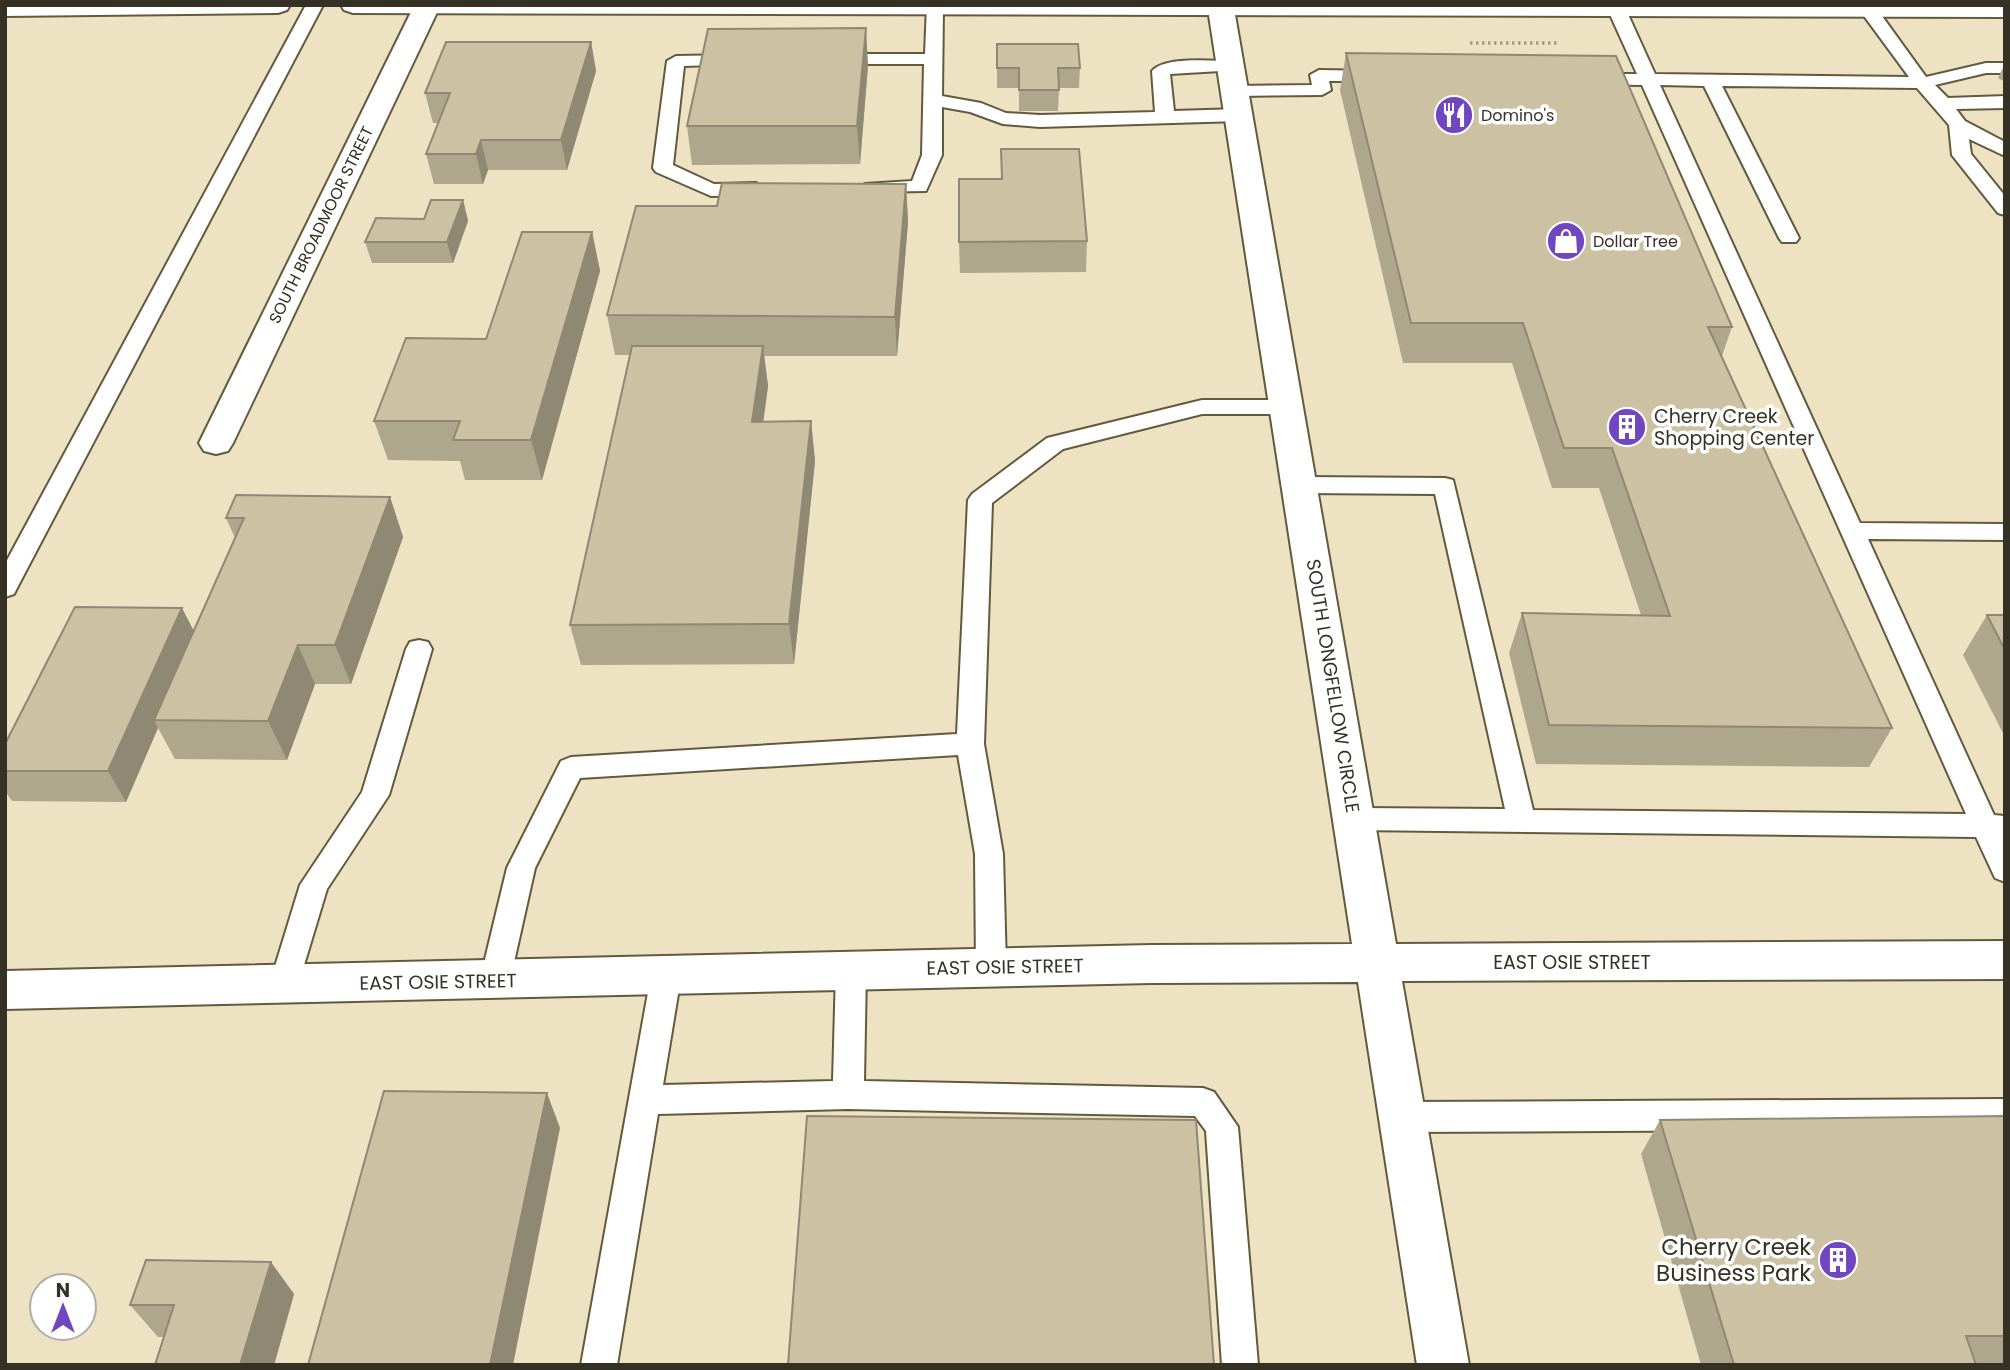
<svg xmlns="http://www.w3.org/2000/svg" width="2010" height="1370" font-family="Poppins,sans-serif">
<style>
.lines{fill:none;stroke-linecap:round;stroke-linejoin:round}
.lane-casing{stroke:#635a3e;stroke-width:4}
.street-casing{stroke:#635a3e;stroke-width:4}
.secondary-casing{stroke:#635a3e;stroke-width:4}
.path{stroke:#a39b83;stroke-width:3.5;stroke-dasharray:2.5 3.5;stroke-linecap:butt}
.lane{fill:#fff;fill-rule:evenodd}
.street{fill:#fff;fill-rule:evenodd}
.secondary{fill:#fff;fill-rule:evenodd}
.wall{fill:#afa78c}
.shaded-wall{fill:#8f8872}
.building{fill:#ccc2a3;stroke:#8f8872;stroke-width:2}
.labels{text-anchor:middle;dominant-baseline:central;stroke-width:7;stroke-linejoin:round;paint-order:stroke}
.far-poi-label{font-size:16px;fill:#353125;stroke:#fff;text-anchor:start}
.far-street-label{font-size:16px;fill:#353125;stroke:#fff}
.poi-label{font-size:19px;fill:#353125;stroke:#fff;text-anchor:start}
.street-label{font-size:19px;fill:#353125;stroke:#fff}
.near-poi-label{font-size:23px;fill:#353125;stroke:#fff;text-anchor:end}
</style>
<rect width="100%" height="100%" fill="#ede3c3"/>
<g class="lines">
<g class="lane-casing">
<g id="lane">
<path d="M306 5H323L17 588 14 594 5 597V564Z"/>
<path d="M927 5H941L943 8 942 96 981 103 1006 113 1040 115 1155 112 1152 71C1165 56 1211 61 1231 61L1237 62 1240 66 1237 70 1170 74 1174 111 1239 109 1248 115 1239 121 1040 127 1003 124 970 112 942 107V155L926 191 865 192 862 188 865 184 912 181 922 155 924 64H834L825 59 834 54H925Z"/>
<path d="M1615 5 1623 6 1626 10 1655 74 1909 77 1859 9 1862 5H1874L1926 77 1986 63H2005V73H1986L1935 85 1948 98 2005 96V108L1956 109 1965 121 2005 142V156L1969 139 1971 154 2005 196V215L1998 213 1952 155 1949 125 1917 88 1722 86 1799 238 1796 242H1782L1779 238 1704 86 1660 85 1860 523 2005 524V540L1868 539 1994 815 2005 816V882L1995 878 1976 837 1355 830 1345 827 1341 819 1345 811 1355 808 1505 809 1435 494 1300 493 1292 491 1288 485 1292 479 1300 477 1445 478 1453 480 1533 810 1966 814 1642 85 1589 84 1580 79 1589 74H1637L1608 10Z"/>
<path d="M736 55 742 56 745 60 742 64 684 66 673 165 714 184 756 183 766 189 756 195 711 196 656 172 653 168 667 61 676 56Z"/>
<path d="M1319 70 1379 71 1388 76 1379 81H1329L1331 90 1322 95 1235 96 1226 91 1235 86 1312 85 1310 75Z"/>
<path d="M1202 400H1287L1295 402 1298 407 1295 412 1287 414H1202L1063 449 992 503 984 744 1003 854 1006 968 1002 977 991 981 980 977 976 968 975 854 958 755 580 778 535 868 510 980 506 989 495 993 484 989 480 980 507 868 561 761 571 757 957 734 968 500 972 494 1047 438Z"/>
<path d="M419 640 428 642 432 649 389 795 327 889 295 995 284 999 273 995 269 986 300 885 362 792 406 649 410 642Z"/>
<path d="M851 958 862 962 866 971 864 1081 1203 1088 1214 1092 1238 1127 1258 1365H1222L1206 1131 1195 1116 848 1109 658 1114 617 1365H581L651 976 655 967 666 963 677 967 681 976 663 1085 833 1081 836 971 840 962Z"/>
<path d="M2005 1099V1129L1403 1132 1392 1127 1387 1117 1392 1107 1403 1102Z"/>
</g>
</g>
<g class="street-casing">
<g id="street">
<path d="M1211 5H1231L1234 9 1396 944 2005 941V979L1402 981 1469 1365H1417L1358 982 1152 983 5 1009V971L1152 945 1352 944 1208 9Z"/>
<path d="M414 6H440L233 443 228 451 216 454 204 451 199 443Z"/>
</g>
</g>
<g class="secondary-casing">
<g id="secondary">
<path d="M5 5H290L287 10 278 13 5 16Z"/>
<path d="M341 5H2005V17L353 13 344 10Z"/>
</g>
</g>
<path class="path" d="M1470 43H1560"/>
<use href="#lane" class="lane"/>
<use href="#street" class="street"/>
<use href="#secondary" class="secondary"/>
</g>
<g class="wall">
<path d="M591 42 596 71 567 170H488L483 184H434L426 154 438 123H433L425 93Z"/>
<path d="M997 44 1080 68 1079 88H1059L1058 111H1019V88H997Z"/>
<path d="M1346 53 1732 327 1722 356 1892 728 1869 767 1536 764 1509 653 1522 613 1641 615 1599 488H1552L1512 363H1403L1340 90Z"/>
<path d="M2005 63V82L1998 78Z"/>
<path d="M868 65 860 164 692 165 687 126Z"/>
<path d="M1001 149 1087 241 1086 272 960 273 959 242 1001 179Z"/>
<path d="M906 184 908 222 897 356H764L768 386 763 422 811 421 815 461 794 664 581 665 570 625 630 355H615L607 315 717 206Z"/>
<path d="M463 200 468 221 453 263H372L365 242 424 219Z"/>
<path d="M592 232 600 271 542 480H465L460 461 388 460 374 421 486 339Z"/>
<path d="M390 497 403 537 351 684H315L287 760 175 759 158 728 126 802 12 801 5 791V744L194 631 235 538 226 518Z"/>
<path d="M1987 615H2005V737L1963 655Z"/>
<path d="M2005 1116V1365H1701L1641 1154 1660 1120Z"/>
<path d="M294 1294 274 1365H155L164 1337H158L130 1305Z"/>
</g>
<g class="shaded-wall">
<path d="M866 28 868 65 860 164 857 126Z"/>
<path d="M591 42 596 71 567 170 561 140Z"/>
<path d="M481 140 488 170 483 184 476 154Z"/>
<path d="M906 184 908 222 897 356 895 317Z"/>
<path d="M463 200 468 221 453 263 447 242Z"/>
<path d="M592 232 600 271 542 480 531 440Z"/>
<path d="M763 346 768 386 758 462 752 422Z"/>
<path d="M811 421 815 461 794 664 789 624Z"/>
<path d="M390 497 403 537 351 684 335 645Z"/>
<path d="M182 608 198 639 154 720 158 728 126 802 108 771Z"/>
<path d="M298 645 315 684 287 760 268 721Z"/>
<path d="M547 1093 560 1128 513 1365H490Z"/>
<path d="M271 1262 294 1294 274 1365H240Z"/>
</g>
<g class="building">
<path d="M866 28 857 126H687L708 29Z"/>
<path d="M446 42H591L561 140H481L476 154H426L450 93H425Z"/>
<path d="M997 44H1078L1080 68H1058L1059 90H1019V68H997Z"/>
<path d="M1346 53 1616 56 1732 327H1708L1892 728 1549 725 1522 613 1670 616 1612 448H1564L1523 323H1411Z"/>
<path d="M1001 149H1079L1087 241 959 242V179H1002Z"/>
<path d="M722 183 906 184 895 317 607 315 636 206H717Z"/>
<path d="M431 200H463L447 242H365L376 218 424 219Z"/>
<path d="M522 232H592L531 440H453L460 421H374L406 338 486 339Z"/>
<path d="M632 346H763L752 422 811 421 789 624 570 625Z"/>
<path d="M236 495 390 497 335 645H298L268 721 154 720 244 518H226Z"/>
<path d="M75 607 182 608 108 771H5V744Z"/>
<path d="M1987 615H2005V650Z"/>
<path d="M384 1091 547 1093 490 1365H308Z"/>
<path d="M807 1116 1196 1120 1214 1365H788Z"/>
<path d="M2005 1116V1336H1966L1976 1365H1734L1660 1120Z"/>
<path d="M146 1260 271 1262 240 1365H155L174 1305H130Z"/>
</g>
<defs>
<g id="restaurant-disc" transform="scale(2.0125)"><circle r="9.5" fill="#7047c0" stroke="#fff"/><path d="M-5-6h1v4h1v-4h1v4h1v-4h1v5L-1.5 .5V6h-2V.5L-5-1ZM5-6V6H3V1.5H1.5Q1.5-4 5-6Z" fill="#fff"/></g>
<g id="shop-disc" transform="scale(2.0125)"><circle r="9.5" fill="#7047c0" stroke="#fff"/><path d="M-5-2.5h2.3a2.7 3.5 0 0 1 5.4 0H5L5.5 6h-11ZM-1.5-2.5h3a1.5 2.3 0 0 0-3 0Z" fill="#fff"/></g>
<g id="building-disc" transform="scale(2.0125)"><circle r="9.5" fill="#7047c0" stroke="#fff"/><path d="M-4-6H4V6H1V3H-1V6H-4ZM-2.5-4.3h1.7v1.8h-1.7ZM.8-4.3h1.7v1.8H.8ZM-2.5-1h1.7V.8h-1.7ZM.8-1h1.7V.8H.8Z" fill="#fff"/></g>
</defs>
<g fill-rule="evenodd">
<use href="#restaurant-disc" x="1454" y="115"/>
<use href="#shop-disc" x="1566" y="241"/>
<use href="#building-disc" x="1627" y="427"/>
<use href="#building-disc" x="1838" y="1260"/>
</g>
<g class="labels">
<g class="far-poi-label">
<text x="1481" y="115">Domino's</text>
<text x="1593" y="241">Dollar Tree</text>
</g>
<g class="far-street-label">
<text transform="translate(321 225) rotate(-64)">SOUTH BROADMOOR STREET</text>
</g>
<g class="poi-label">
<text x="1654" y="416">Cherry Creek<tspan x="1654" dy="22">Shopping Center</tspan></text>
</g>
<g class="street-label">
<text transform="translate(1333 686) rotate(81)">SOUTH LONGFELLOW CIRCLE</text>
<text x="1572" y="962">EAST OSIE STREET</text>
<text transform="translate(1005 967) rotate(-1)">EAST OSIE STREET</text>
<text transform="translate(438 982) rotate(-1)">EAST OSIE STREET</text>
</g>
<g class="near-poi-label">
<text x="1811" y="1247">Cherry Creek<tspan x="1811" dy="26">Business Park</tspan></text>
</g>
</g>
<rect width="2010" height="1370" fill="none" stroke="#353125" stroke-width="14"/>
<g transform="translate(63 1307)"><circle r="33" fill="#ffffff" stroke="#aeada8" stroke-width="2"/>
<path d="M0-5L12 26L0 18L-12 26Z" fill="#7047c0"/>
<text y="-10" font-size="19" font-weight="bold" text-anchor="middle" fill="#353125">N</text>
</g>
</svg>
